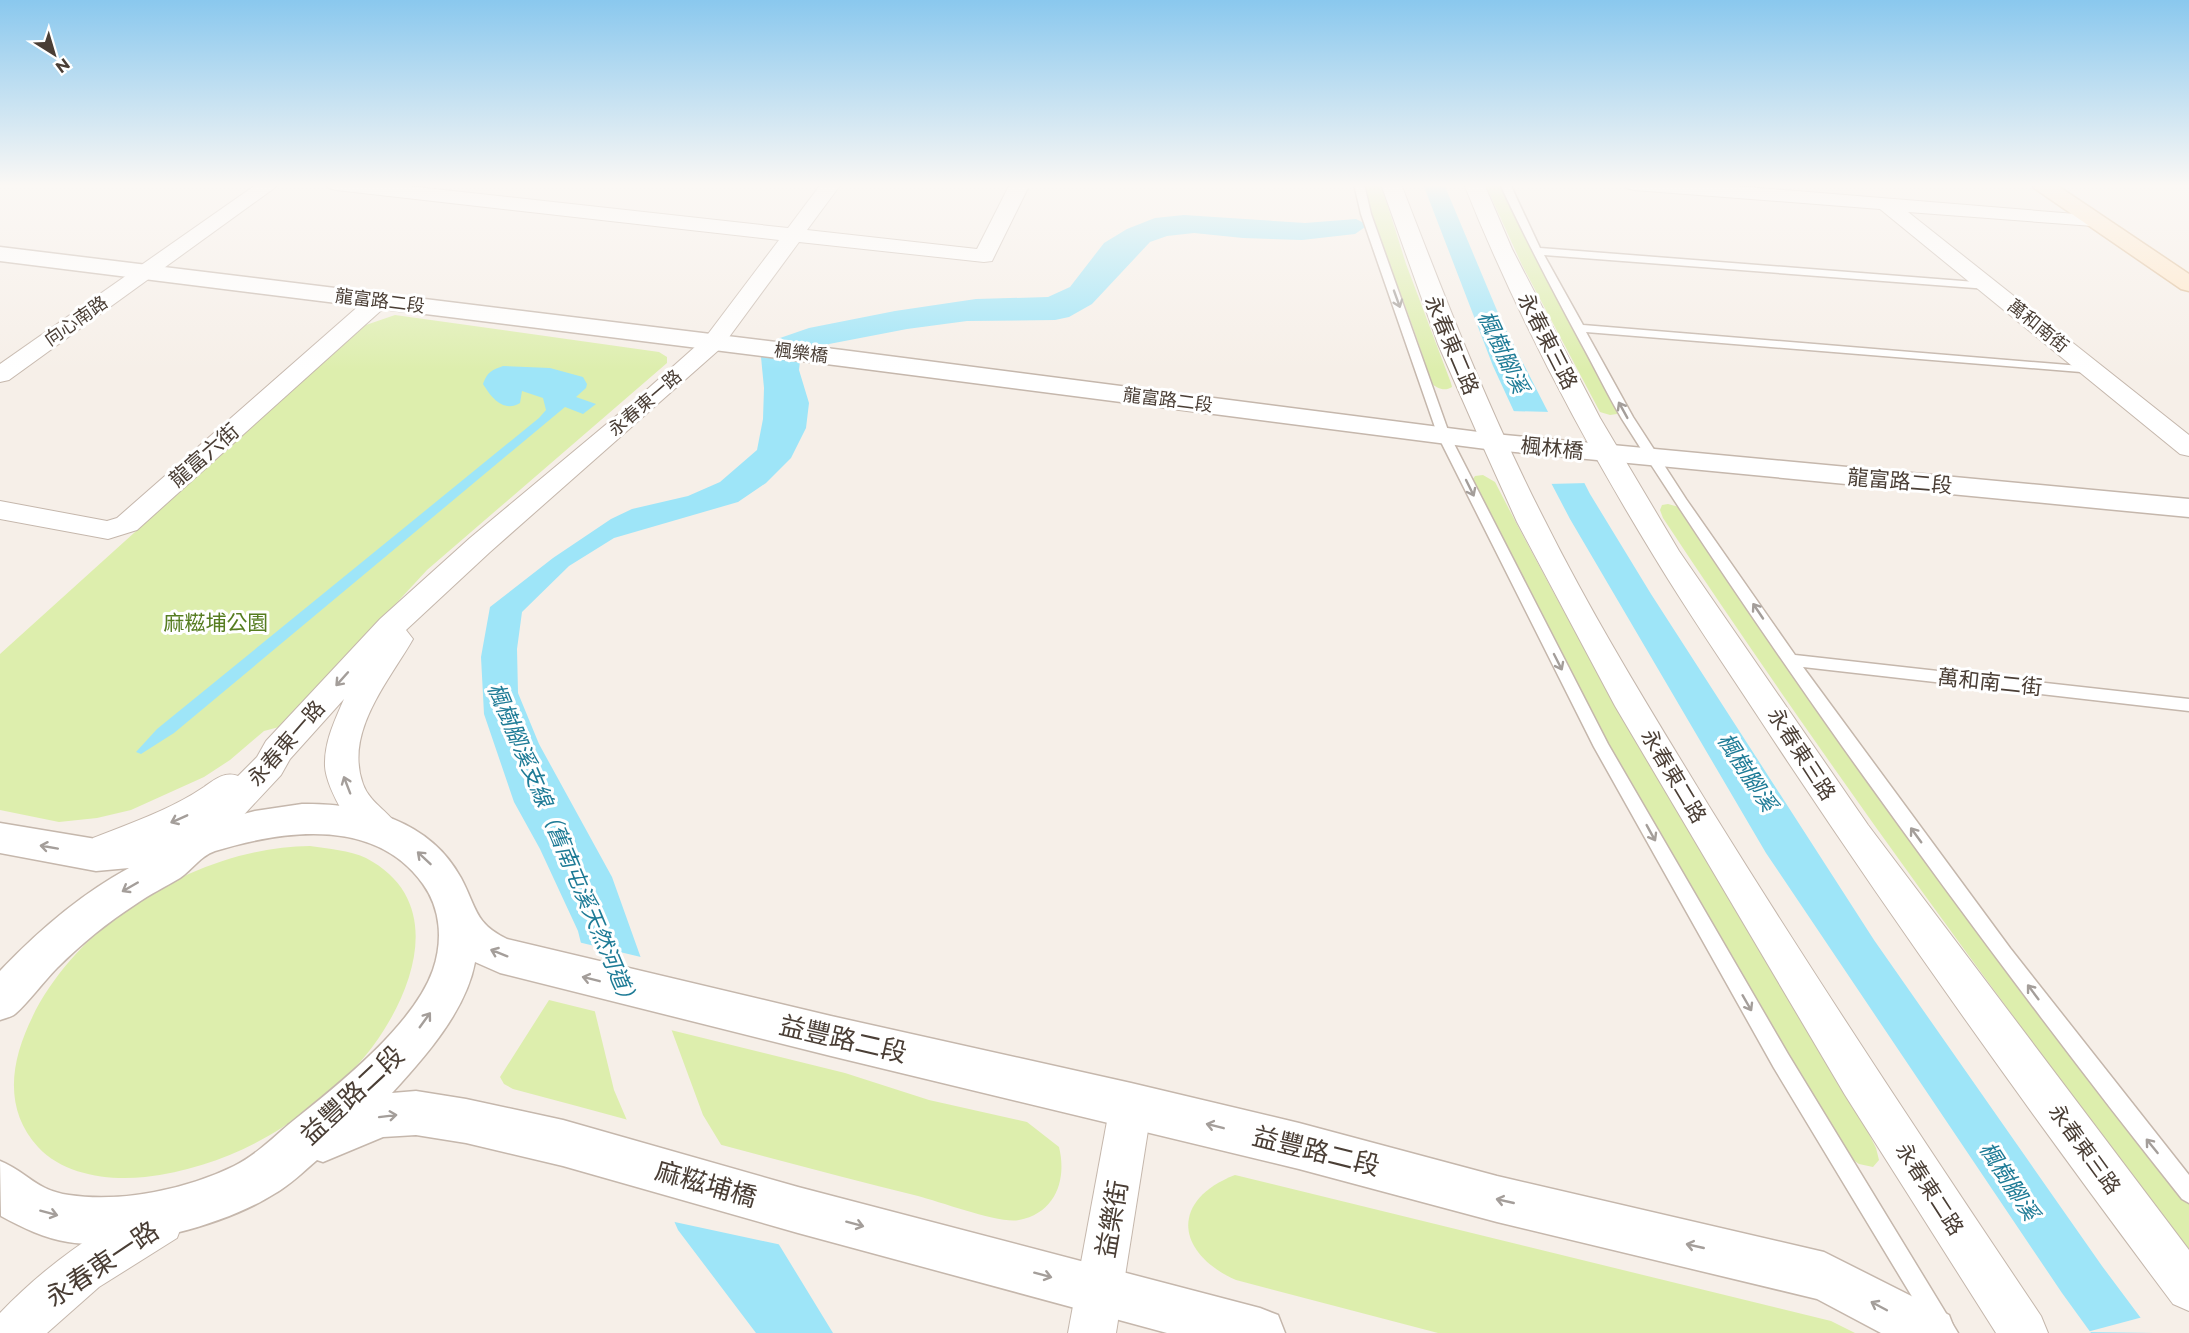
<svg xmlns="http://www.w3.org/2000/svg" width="2189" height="1333" font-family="Montserrat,'Noto Sans TC',sans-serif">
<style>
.green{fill:#ddeead}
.water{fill:#9ee5f8}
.pier{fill:#f6efe8}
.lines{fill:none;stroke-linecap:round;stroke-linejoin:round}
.service-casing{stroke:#c5b7ac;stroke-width:3}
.minor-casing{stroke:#c5b7ac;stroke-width:2}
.tertiary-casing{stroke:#c5b7ac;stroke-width:3}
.secondary-casing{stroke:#ddbc95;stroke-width:3}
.service{fill:#fff;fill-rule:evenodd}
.minor{fill:#fff;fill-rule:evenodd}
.tertiary{fill:#fff;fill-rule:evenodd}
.secondary{fill:#ffe7c8;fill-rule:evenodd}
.oneway{stroke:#a49e9a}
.labels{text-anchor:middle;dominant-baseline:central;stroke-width:6;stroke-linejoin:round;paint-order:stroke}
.far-street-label{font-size:18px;fill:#4a3e35;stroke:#fff}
.street-label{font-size:21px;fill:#4a3e35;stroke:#fff}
.park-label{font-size:21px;fill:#567d21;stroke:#fff}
.water-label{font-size:22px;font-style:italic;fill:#1e7b96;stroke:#fff}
.near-street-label{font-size:26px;fill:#4a3e35;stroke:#fff}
</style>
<rect width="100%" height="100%" fill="#f6efe8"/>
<g class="green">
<path d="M1364 184H1381L1406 264 1451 383 1452 387C1444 392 1437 388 1431 383 1412 315 1381 252 1364 184Z"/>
<path d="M1485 184H1501L1518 223 1618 411 1617 414 1610 415 1600 412 1522 265Z"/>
<path d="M395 315 659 352 667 357V363L427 570 292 716 279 727 264 731 230 760 204 777 131 810 97 818 59 822 0 810V654L363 326Z"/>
<path d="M1483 475 1495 482C1608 702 1738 913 1865 1126L1876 1148 1879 1160 1873 1167 1859 1164 1843 1153 1615 759 1474 485 1473 479 1475 476Z"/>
<path d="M1668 504 1679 507 1686 517 1792 675 2019 990 2189 1204V1251C2007 1011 1829 769 1663 518L1660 510 1662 505Z"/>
<path d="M310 846C329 849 349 850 366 858 446 900 415 989 373 1046 350 1077 316 1106 283 1127 241 1154 195 1171 145 1177 109 1181 64 1175 38 1147 13 1120 9 1086 19 1051 54 934 192 847 310 846Z"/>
<path d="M549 1000 845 1073 929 1100 1027 1122 1059 1147C1067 1179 1056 1213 1019 1220 1000 1224 941 1202 918 1196 782 1162 648 1125 513 1089L504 1084 500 1077Z"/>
<path d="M1235 1175 1831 1321 1855 1333H1438L1236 1280C1175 1253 1170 1200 1235 1175Z"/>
</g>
<g class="water">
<path d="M1423 184H1444L1501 320 1590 494 1651 594 1874 940 2102 1266 2152 1333H2091L2062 1293 1766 853 1570 519 1517 418 1493 366Z"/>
<path d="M1184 215 1305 223 1356 219 1368 225 1355 234 1302 240 1243 238 1194 233 1167 236 1150 242 1092 304 1069 317 1055 320 967 321 907 329 829 344 809 352 800 361 799 370 809 403 806 428 791 458 766 483 738 502 614 538 569 566 522 612 517 649 518 693 539 744 612 877 677 1059 701 1117 833 1333H756L678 1230 617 1089 578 931 540 849 514 802 484 714 481 657 490 607 553 558 611 519 632 509 688 496 720 482 757 450 763 419 764 388 761 357 768 345 780 338 809 328 895 311 976 299 1048 297 1070 287 1104 243 1127 229 1155 218Z"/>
<path d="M503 366 550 368 583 377 587 384 586 388 576 397 596 404 583 414 565 407 174 733 141 754 136 752 157 729 539 418 546 410 543 398 522 391 520 403C503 413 491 397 483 384 487 372 492 370 503 366Z"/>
</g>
<g class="pier">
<path d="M1510 411 1552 412 1588 483 1548 484Z"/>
<path d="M578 942 645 958 703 1115 782 1245 670 1221 614 1090Z"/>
<path d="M2143 1317 2155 1333 2087 1332Z"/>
</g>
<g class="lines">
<g class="service-casing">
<g id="service">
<path d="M1354 184H1364L1371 214 1450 436 1608 744 1788 1054 1958 1333H1934L1774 1068 1594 747 1438 436 1361 214Z"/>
<path d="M1500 184H1510L1540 248 1988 283 1993 286 1988 289 1544 255 1583 325 2093 367 2099 370 2093 373 1586 332 1633 417 1686 499 1795 655 2189 699V711L1803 667 2010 948 2189 1175V1203L2182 1199C2064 1051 1952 900 1842 746 1766 638 1692 530 1622 419 1607 394 1595 368 1581 343 1553 291 1525 238 1500 184Z"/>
</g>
</g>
<g class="minor-casing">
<g id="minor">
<path d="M257 184H280L9 380 0 382V364Z"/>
<path d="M326 184H389L788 228 821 184H841L807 230 977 249 1010 184H1030L992 261 984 262 799 242 721 348 490 552 406 630 413 639C389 681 344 732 363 784 370 804 392 813 401 831L396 841C392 843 386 846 382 845 356 844 326 789 325 766 324 742 335 720 344 699L290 759 281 775 209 852 196 857 183 852 178 842 183 833 106 864 93 860 88 849 93 838C131 823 170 810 204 787 215 779 225 771 238 776L257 757 266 741 380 619 470 538 633 402 705 338 779 240 336 190 329 188Z"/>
<path d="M1381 184H1401C1445 298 1489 412 1545 521 1595 621 1654 716 1712 811 1818 982 1929 1149 2041 1316L2048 1333H1996L1845 1095 1615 706 1517 522 1481 442 1438 344Z"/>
<path d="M1464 184H1484L1512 249 1600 418 1679 551 1868 825 2189 1250V1311L2173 1304C2029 1112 1889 916 1757 715 1723 663 1687 611 1655 558 1582 439 1516 314 1464 184Z"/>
<path d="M1624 184H1710L2100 216 2103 220 2100 224 2093 226 1908 212 2189 435V456L2180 454 1880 209 1634 190 1627 188Z"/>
<path d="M378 294 386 296 389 301 386 306 137 530 108 539 0 519V501L107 521 117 518 370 296Z"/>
<path d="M1131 1084 1146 1090 1152 1105 1116 1333H1068L1110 1105 1116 1090Z"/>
<path d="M161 1200 177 1206 183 1222 177 1238 99 1287 47 1333H0V1313C45 1266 101 1225 161 1200Z"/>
</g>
</g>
<g class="tertiary-casing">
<g id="tertiary">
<path d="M0 247 842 350 1494 434 2189 499V517L1494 450 842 366 0 261Z"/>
<path d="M302 804C363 803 430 820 461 878 477 908 474 923 507 939L831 1016 1131 1083 1299 1123 1497 1176 1824 1252 1949 1315 1956 1333H1881L1817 1299 1497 1222 1299 1169 831 1056 500 973 475 962C466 1011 425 1057 392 1093L416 1091 466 1099 563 1120 798 1187 1260 1308 1278 1315 1285 1333H1167L798 1233 563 1166 466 1143 416 1135 383 1137 323 1162 317 1160C303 1172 290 1185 274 1194 225 1225 126 1252 68 1242 44 1238 23 1228 1 1216L0 1161C29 1173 35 1190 69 1195 122 1203 187 1189 234 1166 254 1156 271 1140 288 1125 334 1088 413 1027 433 970 443 941 441 909 423 884 375 817 284 830 215 851 200 856 192 870 180 878 165 887 150 894 136 904 108 922 81 944 57 968 44 981 28 1003 15 1014 12 1017 5 1018 0 1020V971C38 931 81 894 129 868L96 871 0 853V823L96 839 194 827 255 811Z"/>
</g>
</g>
<g class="secondary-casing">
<path id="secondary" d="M2031 184H2055L2189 274V291L2181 289 2034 188Z"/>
</g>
<use href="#service" class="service"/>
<use href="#minor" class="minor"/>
<use href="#tertiary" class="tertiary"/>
<use href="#secondary" class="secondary"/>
</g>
<defs><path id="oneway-shaft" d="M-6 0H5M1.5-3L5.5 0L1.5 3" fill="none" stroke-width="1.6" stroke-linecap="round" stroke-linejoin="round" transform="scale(1.5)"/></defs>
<g class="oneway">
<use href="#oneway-shaft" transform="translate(1397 299) rotate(70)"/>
<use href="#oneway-shaft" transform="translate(1623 410) rotate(-119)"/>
<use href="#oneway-shaft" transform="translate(1470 488) rotate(64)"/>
<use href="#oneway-shaft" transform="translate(1758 611) rotate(-124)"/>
<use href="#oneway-shaft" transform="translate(1558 662) rotate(63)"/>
<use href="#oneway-shaft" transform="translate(342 679) rotate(132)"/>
<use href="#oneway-shaft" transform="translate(347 785) rotate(-111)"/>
<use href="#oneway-shaft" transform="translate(179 819) rotate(156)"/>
<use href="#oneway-shaft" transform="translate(1651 833) rotate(61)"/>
<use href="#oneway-shaft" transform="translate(1916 835) rotate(-126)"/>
<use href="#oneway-shaft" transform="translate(49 847) rotate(-170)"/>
<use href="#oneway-shaft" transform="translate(424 858) rotate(-137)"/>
<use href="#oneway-shaft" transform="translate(130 887) rotate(150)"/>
<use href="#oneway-shaft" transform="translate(499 953) rotate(-158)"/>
<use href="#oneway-shaft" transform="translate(591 979) rotate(-166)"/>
<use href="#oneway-shaft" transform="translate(2033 992) rotate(-127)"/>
<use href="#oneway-shaft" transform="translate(1747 1003) rotate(60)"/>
<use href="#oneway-shaft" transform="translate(425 1020) rotate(-54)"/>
<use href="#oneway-shaft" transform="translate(388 1116) rotate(-7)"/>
<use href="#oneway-shaft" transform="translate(1215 1126) rotate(-166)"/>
<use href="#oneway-shaft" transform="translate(2152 1146) rotate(-129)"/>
<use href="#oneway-shaft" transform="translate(1505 1201) rotate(-167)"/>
<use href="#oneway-shaft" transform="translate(49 1213) rotate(15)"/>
<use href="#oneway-shaft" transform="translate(855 1224) rotate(15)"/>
<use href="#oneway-shaft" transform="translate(1695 1246) rotate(-167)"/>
<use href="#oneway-shaft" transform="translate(1043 1275) rotate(15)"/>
<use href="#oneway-shaft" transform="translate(1879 1306) rotate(-152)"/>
</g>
<linearGradient id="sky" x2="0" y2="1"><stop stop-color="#8ac8ee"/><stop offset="0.5" stop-color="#fbf8f5"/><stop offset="1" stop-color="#fbf8f5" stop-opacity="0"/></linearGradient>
<rect width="2189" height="371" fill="url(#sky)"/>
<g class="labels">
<g class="far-street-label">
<text transform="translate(380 301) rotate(7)">龍富路二段</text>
<text transform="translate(76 321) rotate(-35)">向心南路</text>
<text transform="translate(2038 326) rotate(39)">萬和南街</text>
<text transform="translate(801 353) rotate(7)">楓樂橋</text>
<text transform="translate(1168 400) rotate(7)">龍富路二段</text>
<text transform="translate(645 403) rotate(-41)">永春東一路</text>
</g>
<g class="street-label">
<text transform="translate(1548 341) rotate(63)">永春東三路</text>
<text transform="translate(1452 345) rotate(67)">永春東二路</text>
<text transform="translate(1552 448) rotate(6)">楓林橋</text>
<text transform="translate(204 455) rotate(-41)">龍富六街</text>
<text transform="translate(1900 481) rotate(5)">龍富路二段</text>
<text transform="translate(1990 682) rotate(6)">萬和南二街</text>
<text transform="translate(286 743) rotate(-49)">永春東一路</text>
<text transform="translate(1802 754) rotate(57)">永春東三路</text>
<text transform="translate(1674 776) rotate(59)">永春東二路</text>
<text transform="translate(2085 1149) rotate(54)">永春東三路</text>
<text transform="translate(1930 1189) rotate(57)">永春東二路</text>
</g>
<g class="park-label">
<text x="216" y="622">麻糍埔公園</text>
</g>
<g class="water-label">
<text transform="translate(1503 352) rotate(65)">楓樹腳溪</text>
<text transform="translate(1747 772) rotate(57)">楓樹腳溪</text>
<text transform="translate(563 846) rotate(67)">楓樹腳溪支線（舊南屯溪天然河道）</text>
<text transform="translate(2009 1181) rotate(57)">楓樹腳溪</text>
</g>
<g class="near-street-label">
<text transform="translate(843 1039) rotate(13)">益豐路二段</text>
<text transform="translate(352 1095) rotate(-43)">益豐路二段</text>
<text transform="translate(1316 1151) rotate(14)">益豐路二段</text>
<text transform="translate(706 1184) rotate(16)">麻糍埔橋</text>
<text transform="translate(1112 1219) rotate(-80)">益樂街</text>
<text transform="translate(102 1264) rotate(-34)">永春東一路</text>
</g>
</g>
<g transform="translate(54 54) rotate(143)" stroke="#ffffff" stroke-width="4.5" paint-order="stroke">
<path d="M0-4.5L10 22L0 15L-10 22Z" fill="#4a3e35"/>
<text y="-9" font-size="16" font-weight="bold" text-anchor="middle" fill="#4a3e35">N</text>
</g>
</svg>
